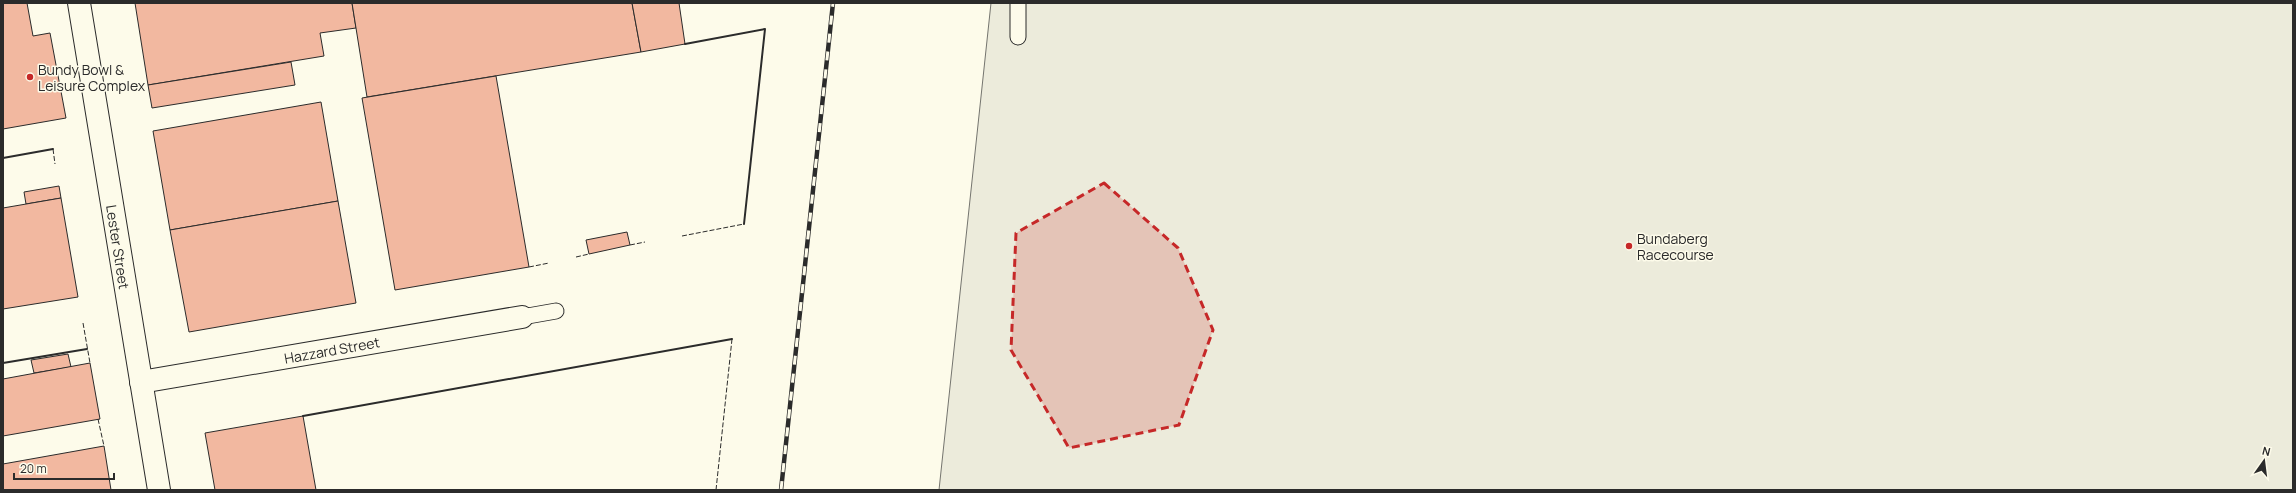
<svg xmlns="http://www.w3.org/2000/svg" width="2296" height="493" font-family="Manrope,sans-serif">
<style>
.green{fill:#ecebdb;stroke:#74746e}
.building{fill:#f2b8a0;stroke:#2b2b2b}
.lines{fill:none;stroke-linecap:round;stroke-linejoin:round}
.service-casing{stroke:#2b2b2b;stroke-width:17}
.minor-casing{stroke:#2b2b2b;stroke-width:24}
.service{stroke:#fdfbea;stroke-width:15}
.minor{stroke:#fdfbea;stroke-width:22}
.rail-casing{stroke:#2b2b2b;stroke-width:4.5}
.rail{stroke:#fdfbea;stroke-width:3;stroke-dasharray:9;stroke-linecap:butt}
.fence{stroke:#2b2b2b;stroke-width:1;stroke-dasharray:5 2;stroke-linecap:butt}
.wall{stroke:#2b2b2b;stroke-width:2}
.marked{fill:#c62828;fill-opacity:0.2;stroke:#c62828;stroke-width:3;stroke-dasharray:8 5;stroke-linejoin:round}
.poi-dot{fill:#c62828;stroke:#fdfbea;stroke-width:1.5}
.labels{text-anchor:middle;dominant-baseline:central;stroke-width:3;stroke-linejoin:round;paint-order:stroke}
.poi-label{font-size:14px;fill:#2b2b2b;stroke:#fdfbea;text-anchor:start}
.street-label{font-size:14px;fill:#2b2b2b;stroke:#fdfbea}
</style>
<rect width="100%" height="100%" fill="#fdfbea"/>
<path class="green" d="M991 3H2293V490H939Z"/>
<g class="building">
<path d="M3 3H27L33 36 50 33 66 118 3 129Z"/>
<path d="M135 3H352L356 28 320 33 324 56 148 85Z"/>
<path d="M352 3H632L641 52 367 97Z"/>
<path d="M632 3H679L685 44 641 52Z"/>
<path d="M291 62 295 85 152 108 148 85Z"/>
<path d="M496 76 529 267 395 290 362 98Z"/>
<path d="M321 102 338 201 170 230 153 131Z"/>
<path d="M59 186 61 198 26 204 24 192Z"/>
<path d="M61 198 78 297 3 309V208Z"/>
<path d="M338 201 356 303 189 332 170 230Z"/>
<path d="M627 232 630 245 589 254 586 240Z"/>
<path d="M68 354 71 367 34 373 31 360Z"/>
<path d="M90 363 100 419 3 436V379Z"/>
<path d="M303 416 316 490H215L205 433Z"/>
<path d="M104 446 111 490H3V464Z"/>
</g>
<g class="lines">
<g class="service-casing">
<g id="service">
<path d="M1018 37V3"/>
<path d="M522 317 556 311"/>
</g>
</g>
<g class="minor-casing">
<g id="minor">
<path d="M79 3 159 490"/>
<path d="M141 382 522 317"/>
</g>
</g>
<use href="#service" class="service"/>
<use href="#minor" class="minor"/>
<g class="rail-casing">
<path id="rail" d="M781 490 833 3"/>
</g>
<use href="#rail" class="rail"/>
<g class="fence">
<path d="M53 149 55 164"/>
<path d="M682 236 744 224"/>
<path d="M630 245 645 242"/>
<path d="M576 257 589 254"/>
<path d="M529 267 549 263"/>
<path d="M83 323 90 363"/>
<path d="M98 419 104 446"/>
<path d="M716 490 732 339"/>
</g>
<g class="wall">
<path d="M685 44 765 29 744 224"/>
<path d="M3 158 53 149"/>
<path d="M3 363 87 349"/>
<path d="M303 416 732 339"/>
</g>
</g>
<path class="marked" d="M1104 183 1178 248 1213 330 1179 425 1069 448 1011 350 1016 233Z"/>
<g class="poi-dot">
<circle cx="30" cy="77" r="4"/>
<circle cx="1629" cy="246" r="4"/>
</g>
<g class="labels">
<g class="poi-label">
<text x="38" y="69">Bundy Bowl &amp;<tspan x="38" dy="16">Leisure Complex</tspan></text>
<text x="1637" y="238">Bundaberg<tspan x="1637" dy="16">Racecourse</tspan></text>
</g>
<g class="street-label">
<text transform="translate(118 247) rotate(81)">Lester Street</text>
<text transform="translate(332 350) rotate(-10)">Hazzard Street</text>
</g>
</g>
<rect width="2296" height="493" fill="none" stroke="#2b2b2b" stroke-width="8"/>
<g transform="translate(2264 461) rotate(14)" stroke="#fdfbea" stroke-width="3" paint-order="stroke">
<path d="M0-3L7 15L0 10L-7 15Z" fill="#2b2b2b"/>
<text y="-6" font-size="11" font-weight="bold" text-anchor="middle" fill="#2b2b2b">N</text>
</g>
<path d="M14 473v6h100v-6" fill="none" stroke="#2b2b2b" stroke-width="2"/>
<text x="20" y="473" font-size="12" fill="#2b2b2b" stroke="#fdfbea" stroke-width="3" paint-order="stroke">20 m</text>
</svg>
